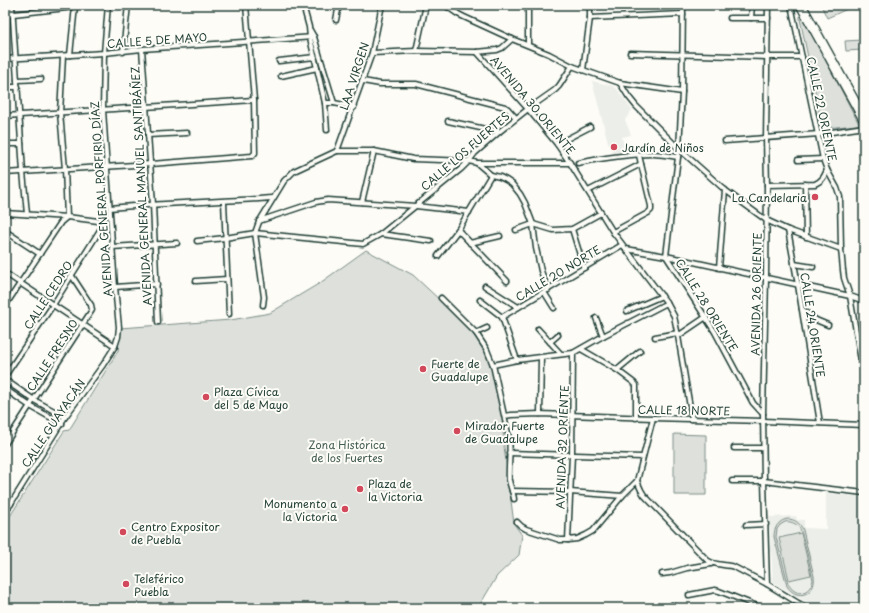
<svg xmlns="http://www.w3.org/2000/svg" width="869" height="613" font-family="'Playpen Sans',sans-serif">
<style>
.built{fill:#eceee9}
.green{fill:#dde0db;stroke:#7e8e88;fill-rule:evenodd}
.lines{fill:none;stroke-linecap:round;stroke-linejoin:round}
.street-casing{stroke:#1f3d34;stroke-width:7}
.secondary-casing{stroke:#1f3d34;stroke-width:8}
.street{stroke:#fdfcf7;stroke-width:4}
.secondary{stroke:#fdfcf7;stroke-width:5.5}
.poi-dot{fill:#d1495b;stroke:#fdfcf7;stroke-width:1.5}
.labels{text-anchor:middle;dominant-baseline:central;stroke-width:4;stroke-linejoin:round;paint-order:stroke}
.street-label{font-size:11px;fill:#1f3d34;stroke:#fdfcf7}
.poi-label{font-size:11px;fill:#1f3d34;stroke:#fdfcf7;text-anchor:start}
.park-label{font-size:11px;fill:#455e55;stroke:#fdfcf7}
</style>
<rect width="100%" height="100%" fill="#fdfcf7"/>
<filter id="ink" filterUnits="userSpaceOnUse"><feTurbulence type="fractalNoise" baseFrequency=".025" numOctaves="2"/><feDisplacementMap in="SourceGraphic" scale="8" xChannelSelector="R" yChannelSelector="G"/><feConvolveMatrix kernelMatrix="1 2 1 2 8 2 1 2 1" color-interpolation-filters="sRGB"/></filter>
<g filter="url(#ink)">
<g class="built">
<path d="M592 81 613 86 617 89 632 110 625 120 631 135 622 137 625 151 614 154 608 142Z"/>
<path d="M826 493 864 497V608L821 607 811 605 773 582 769 517 796 516 797 520H804V528L826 529Z"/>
</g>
<g class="green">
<path d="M821 5H856L827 18Z"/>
<path d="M800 15 803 17 859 124 856 125 826 128 821 127 818 105 800 19Z"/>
<path d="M862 40 863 50 846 51 845 41Z"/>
<path d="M366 250 413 275 474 332 487 354 495 381 502 410 504 446 514 524 522 535 519 555 497 576 478 608H5V524L64 431 69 430 118 351 120 328 231 320 270 313 320 283Z"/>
<path d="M674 434 706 435V495H674Z"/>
<path d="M787 519C795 519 800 523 803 530L814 576C817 594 797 602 787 586L774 537C774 528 778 521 787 519ZM785 522C790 521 795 523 799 527 803 533 811 571 813 580 810 595 794 597 788 583L776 537 777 529 780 525Z"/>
<path d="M801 533 811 575 789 580 779 538Z"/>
</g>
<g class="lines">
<g class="street-casing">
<g id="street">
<path d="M12 5 23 172 27 214"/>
<path d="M303 5 309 27 310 38 325 103 327 130"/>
<path d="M445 5 458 14 464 17 512 39 549 54 572 66 583 70 620 83 682 92"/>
<path d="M528 5V44"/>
<path d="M683 5 682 92 679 149 666 256 715 332 753 403 763 414"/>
<path d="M791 5 823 159 827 170 837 188 840 197 841 249 843 270 844 278 850 296 864 379"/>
<path d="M5 15 75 7"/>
<path d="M590 18 683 14"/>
<path d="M730 18H768"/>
<path d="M751 18 752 5"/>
<path d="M336 20 339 5"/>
<path d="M310 30 314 37 334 103"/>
<path d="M142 49 153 204 158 322"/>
<path d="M416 51 426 5"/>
<path d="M123 52 128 5"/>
<path d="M477 52 528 109 557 144 570 163 613 232 667 303 674 316 678 336 692 419"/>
<path d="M372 53 416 51 477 52 497 50 502 48 512 39"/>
<path d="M630 53 767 57H802"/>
<path d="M70 55 75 6"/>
<path d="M5 59 104 53 142 49 314 37"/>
<path d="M279 61 315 57"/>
<path d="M583 70 590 18V5"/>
<path d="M281 76 317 68"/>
<path d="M17 80 41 79"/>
<path d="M363 81 380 84H416L505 107 508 109 516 118"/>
<path d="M620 83 628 96 636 106 679 149 725 190 755 212 766 220 788 230 841 249"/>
<path d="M5 87H18"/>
<path d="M325 103H334L354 107"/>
<path d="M5 116 254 100"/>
<path d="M448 121 499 132"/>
<path d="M148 135 187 133"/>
<path d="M725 141 819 134 864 127"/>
<path d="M5 144H21"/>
<path d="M557 144 590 127"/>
<path d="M337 151 372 53 382 5"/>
<path d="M798 160 823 159"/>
<path d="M477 163 491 175 500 177 506 180 512 184 520 194 525 203 533 224 536 248 541 271 548 290"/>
<path d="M578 163C603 158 628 154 653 154 661 154 670 156 678 157"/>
<path d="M5 173 151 164 252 156 255 153 254 100 246 5"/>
<path d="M805 184 806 237"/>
<path d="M767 185 815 184C822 181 824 177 827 170"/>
<path d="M588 191 641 164"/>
<path d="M224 202 229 314"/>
<path d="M362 202 374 151"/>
<path d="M110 208C164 203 219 202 273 198"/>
<path d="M5 213 67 217 106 222"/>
<path d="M259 221 316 202 328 200 416 206 469 212"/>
<path d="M533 224 553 230 572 229 601 213"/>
<path d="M572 229 584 268"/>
<path d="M458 230 507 281"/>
<path d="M516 230 533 224"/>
<path d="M788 230 798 285 820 423"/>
<path d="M5 231 40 254"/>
<path d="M613 232 648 213 651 210V206L641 164 639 155"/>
<path d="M381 234 431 241"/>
<path d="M197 241 225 238 255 233 363 244 381 234 461 169 469 161 475 153 499 132 528 109 555 90 559 86 572 66"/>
<path d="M470 243 500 236"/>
<path d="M112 247 177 243"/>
<path d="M626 249 666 256 850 296 864 301"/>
<path d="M438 256 458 230 491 175"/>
<path d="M794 264 813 267"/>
<path d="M719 268 725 190"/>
<path d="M5 273 115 346"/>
<path d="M196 281 227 279"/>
<path d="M485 286 518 307"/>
<path d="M115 287 157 284"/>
<path d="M544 292 554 308"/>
<path d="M441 298 476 333 487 350 493 365 509 438C511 452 508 466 509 480 510 486 513 492 514 499"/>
<path d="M480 300 502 317"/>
<path d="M263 305 264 297 255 233 259 222 284 181 294 171 337 151H374L413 159 469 161 477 163H570"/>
<path d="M5 306 61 222 67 217 65 169 60 113 63 56"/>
<path d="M802 309 816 320 828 325"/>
<path d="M627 311 662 296"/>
<path d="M502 317 622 245"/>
<path d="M502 317 517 360"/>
<path d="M596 318 603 336"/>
<path d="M538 329 561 354"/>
<path d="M476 333 487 328"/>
<path d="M678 336 706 317"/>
<path d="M655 337 678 333"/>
<path d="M550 342 558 335"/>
<path d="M581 349 617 370 633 382 636 385V418"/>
<path d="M493 365 517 360 573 353 603 336 667 303"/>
<path d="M617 370 640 351"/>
<path d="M5 376 53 305 105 222"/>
<path d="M5 380 34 400 65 417"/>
<path d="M5 389 30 406 62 424"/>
<path d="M540 414 541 358"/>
<path d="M505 416 511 415 540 414 653 418 763 421 864 425"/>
<path d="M5 444 92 310 91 305 72 276"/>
<path d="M734 448H763"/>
<path d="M509 453 642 457"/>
<path d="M637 481 641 490 644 495 707 560C715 566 725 564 734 567L767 584 798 603 808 608"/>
<path d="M732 481H764L864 493"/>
<path d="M512 491 570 492 622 496"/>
<path d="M5 500 11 504"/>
<path d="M5 513 65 417 103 365 115 346 118 337 119 327 115 287 103 110 104 53 108 5"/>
<path d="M517 522 521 526 526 529 560 540H568L577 539 586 535 593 531 622 496 637 481 653 418"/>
<path d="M746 525 766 524"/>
<path d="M568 540 572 455 573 353"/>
<path d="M662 574 670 573 687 568 711 564"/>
<path d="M767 584 764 481 763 414 766 278 767 185 766 138 768 5"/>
<path d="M689 595 715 590 719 591 762 608"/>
<path d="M672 605 675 608"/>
</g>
</g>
<g class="secondary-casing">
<g id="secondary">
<path d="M799 5 864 123"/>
<path d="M803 5 864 115"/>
</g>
</g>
<use href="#street" class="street"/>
<use href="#secondary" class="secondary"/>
</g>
</g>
<g class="poi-dot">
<circle cx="614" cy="147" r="4"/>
<circle cx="815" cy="197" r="4"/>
<circle cx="423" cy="369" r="4"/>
<circle cx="206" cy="397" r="4"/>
<circle cx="457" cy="431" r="4"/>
<circle cx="360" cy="489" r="4"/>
<circle cx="345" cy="509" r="4"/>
<circle cx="123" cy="532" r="4"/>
<circle cx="126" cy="584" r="4"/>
</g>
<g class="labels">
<g class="street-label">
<text transform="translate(157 40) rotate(-4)">CALLE 5 DE MAYO</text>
<text transform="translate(354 76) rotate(-72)">LAA VIRGEN</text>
<text transform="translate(533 105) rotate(50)">AVENIDA 30 ORIENTE</text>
<text transform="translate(822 109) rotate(78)">CALLE 22 ORIENTE</text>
<text transform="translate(465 151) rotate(-41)">CALLE LOS FUERTES</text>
<text transform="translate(141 186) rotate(-93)">AVENIDA GENERAL MANUEL SANTIBÁÑEZ</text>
<text transform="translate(101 199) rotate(-94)">AVENIDA GENERAL PORFIRIO DÍAZ</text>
<text transform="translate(558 273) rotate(-31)">CALLE 20 NORTE</text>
<text transform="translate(756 294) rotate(-89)">AVENIDA 26 ORIENTE</text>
<text transform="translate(48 295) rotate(-57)">CALLE CEDRO</text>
<text transform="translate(707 305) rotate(58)">CALLE 28 ORIENTE</text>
<text transform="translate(813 325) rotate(81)">CALLE 24 ORIENTE</text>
<text transform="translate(52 355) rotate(-57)">CALLE FRESNO</text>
<text transform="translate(684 410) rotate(1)">CALLE 18 NORTE</text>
<text transform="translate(53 423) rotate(-56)">CALLE GUAYACÁN</text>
<text transform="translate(562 447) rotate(-88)">AVENIDA 32 ORIENTE</text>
</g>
<g class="poi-label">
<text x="622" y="147">Jardín de Niños</text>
<text x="807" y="197" text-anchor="end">La Candelaria</text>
<text x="431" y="363">Fuerte de<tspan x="431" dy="13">Guadalupe</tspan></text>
<text x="214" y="391">Plaza Cívica<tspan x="214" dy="13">del 5 de Mayo</tspan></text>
<text x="465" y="425">Mirador Fuerte<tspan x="465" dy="13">de Guadalupe</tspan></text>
<text x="368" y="483">Plaza de<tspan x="368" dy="13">la Victoria</tspan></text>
<text x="337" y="503" text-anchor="end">Monumento a<tspan x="337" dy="13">la Victoria</tspan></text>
<text x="131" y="526">Centro Expositor<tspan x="131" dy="13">de Puebla</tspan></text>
<text x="134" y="578">Teleférico<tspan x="134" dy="13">Puebla</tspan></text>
</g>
<g class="park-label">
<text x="347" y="444">Zona Histórica<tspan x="347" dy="13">de los Fuertes</tspan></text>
</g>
</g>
<rect width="869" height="613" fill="none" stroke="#fdfcf7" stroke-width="20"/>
<rect x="10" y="10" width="849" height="593" fill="none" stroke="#1f3d34" stroke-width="1.5" filter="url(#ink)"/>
</svg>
